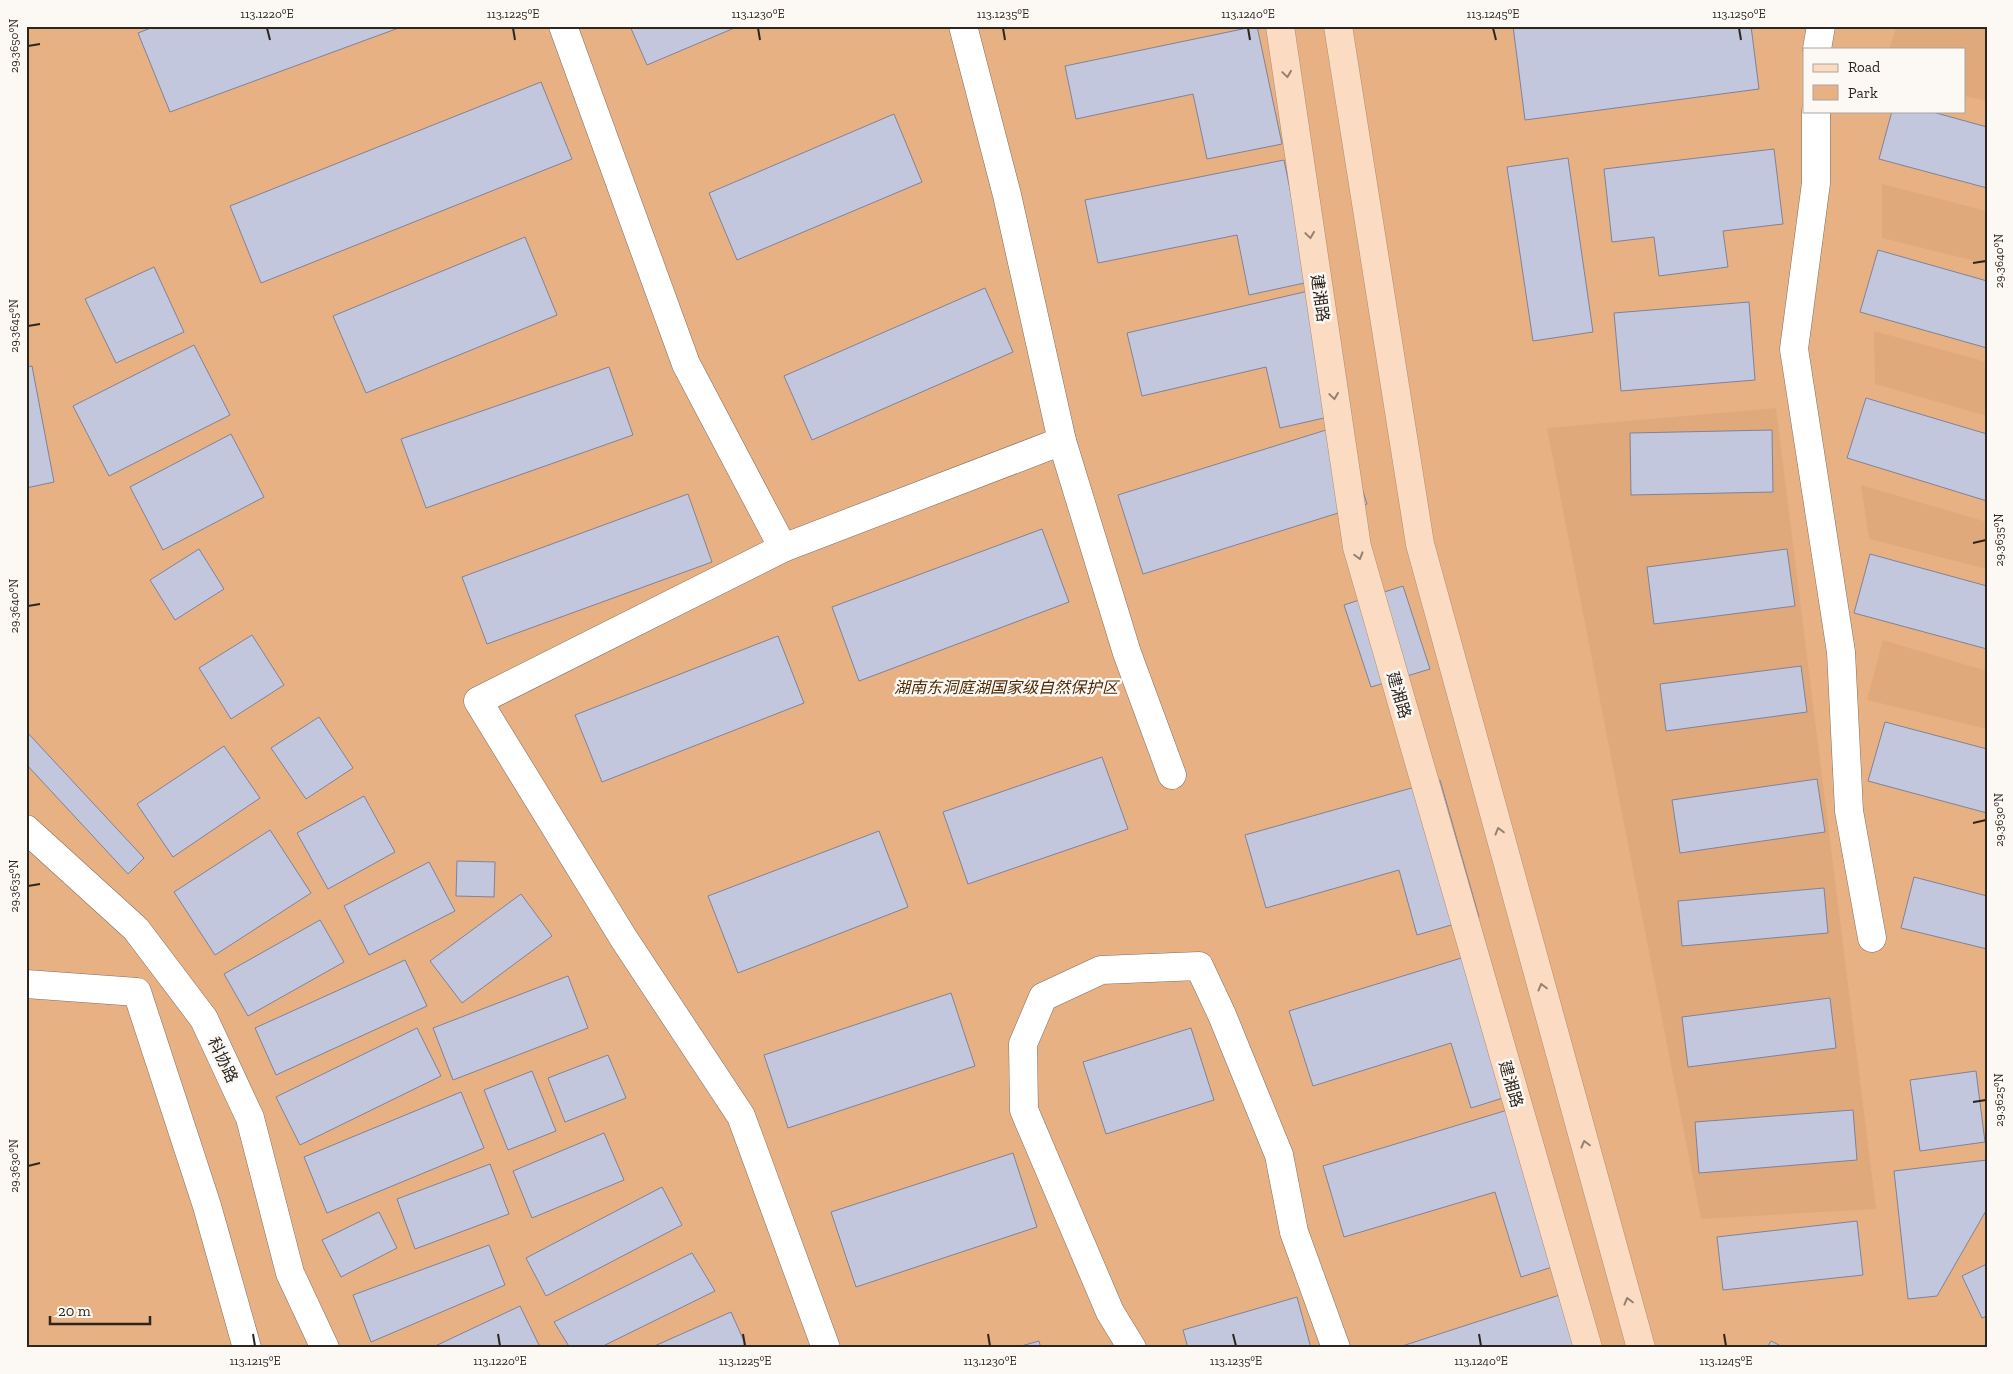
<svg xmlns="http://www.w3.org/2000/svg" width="2013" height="1374" font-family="'Zilla Slab','Noto Sans SC',serif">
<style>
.green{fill:#e8b184;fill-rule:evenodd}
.forest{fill:#e0a97c}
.building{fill:#c3c7dd;stroke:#7f8297}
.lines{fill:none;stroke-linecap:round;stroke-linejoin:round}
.minor-casing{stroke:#806e5f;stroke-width:29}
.primary-casing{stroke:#b18c6d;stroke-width:29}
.minor{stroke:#fff;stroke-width:28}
.primary{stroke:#fbdbc1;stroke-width:28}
.oneway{stroke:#948070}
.ticks{fill:none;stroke:#2d261f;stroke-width:2}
.labels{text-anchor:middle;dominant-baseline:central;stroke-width:5;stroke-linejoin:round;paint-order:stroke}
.street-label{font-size:16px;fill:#2d261f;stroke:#fcf8f4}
.park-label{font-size:16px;font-style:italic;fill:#4d2904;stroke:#fcf8f4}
.neatline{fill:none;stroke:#2d261f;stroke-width:2}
.ticks-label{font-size:12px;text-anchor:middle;fill:#2d261f}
</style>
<rect width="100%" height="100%" fill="#fce7d6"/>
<path class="green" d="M26 26H1987V1348H26ZM1804 49H1964V111H1804Z"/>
<g class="forest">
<path d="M1897 26H1987V101L1964 96V49H1889Z"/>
<path d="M1882 184 1987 211V264L1882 238Z"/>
<path d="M1874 331 1987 362V416L1875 384Z"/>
<path d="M1776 408 1876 1209 1701 1219 1547 428Z"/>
<path d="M1861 485 1987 522V569L1869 539Z"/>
<path d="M1883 640 1987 671V729L1867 700Z"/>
</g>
<g class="building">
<path d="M156 26H404L170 112 138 33Z"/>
<path d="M630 26H739L647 65Z"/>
<path d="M1257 26 1282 144 1207 159 1193 94 1076 119 1065 66Z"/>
<path d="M1513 26H1751L1759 89 1525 120Z"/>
<path d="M541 82 572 159 261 283 230 206Z"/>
<path d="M1892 111H1929L1987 127V188L1879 159Z"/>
<path d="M894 114 922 182 737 260 709 193Z"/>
<path d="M1774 149 1783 224 1723 231 1728 267 1659 276 1654 237 1612 242 1604 169Z"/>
<path d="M1568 158 1593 332 1533 341 1507 167Z"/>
<path d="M1284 160 1309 282 1249 295 1237 235 1098 263 1085 200Z"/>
<path d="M525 237 557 315 366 393 333 316Z"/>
<path d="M1878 250 1987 281V348L1860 312Z"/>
<path d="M154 267 184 332 116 363 85 299Z"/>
<path d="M985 288 1013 352 812 440 784 376Z"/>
<path d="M1317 289 1346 413 1280 428 1266 367 1142 396 1127 333Z"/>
<path d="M1749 302 1755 380 1621 391 1614 313Z"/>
<path d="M194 345 230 415 109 476 73 406Z"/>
<path d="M32 366 54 482 26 488V367Z"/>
<path d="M609 367 633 435 426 508 401 439Z"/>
<path d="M1866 398 1987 434V501L1847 458Z"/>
<path d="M1342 425 1367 504 1143 574 1118 495Z"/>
<path d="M1772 430 1773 492 1631 495 1630 433Z"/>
<path d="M231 434 264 497 163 550 130 487Z"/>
<path d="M688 494 712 562 487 644 462 577Z"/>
<path d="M1042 529 1069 602 859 681 832 607Z"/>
<path d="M199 549 224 589 175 620 150 580Z"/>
<path d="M1787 549 1795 606 1654 624 1647 567Z"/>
<path d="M1870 554 1987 586V649L1854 613Z"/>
<path d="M1403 586 1430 669 1371 687 1344 605Z"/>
<path d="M252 635 284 685 231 719 199 668Z"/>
<path d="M778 636 804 703 602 782 575 715Z"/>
<path d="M1801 666 1807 712 1666 731 1660 684Z"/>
<path d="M319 717 353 768 306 799 271 748Z"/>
<path d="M1885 722 1987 749V813L1868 781Z"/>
<path d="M26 731 144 858 128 874 26 764Z"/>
<path d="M224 746 260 798 173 857 137 804Z"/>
<path d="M1102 757 1128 829 968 884 943 812Z"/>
<path d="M1817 779 1825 832 1680 853 1672 800Z"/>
<path d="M1440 780 1479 917 1417 935 1399 870 1266 908 1245 835Z"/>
<path d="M364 796 395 852 328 889 297 833Z"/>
<path d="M270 830 311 893 215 955 174 892Z"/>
<path d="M879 831 908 907 738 973 708 896Z"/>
<path d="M457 861 495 862 494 897 456 896Z"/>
<path d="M429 862 455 911 369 955 344 906Z"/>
<path d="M1914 877 1987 896V949L1901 928Z"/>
<path d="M1824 888 1828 933 1682 946 1678 901Z"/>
<path d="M521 894 552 936 462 1003 430 961Z"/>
<path d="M320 920 344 962 248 1016 224 974Z"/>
<path d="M1481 952 1525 1091 1471 1108 1451 1043 1313 1086 1289 1011Z"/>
<path d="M405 960 427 1006 276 1075 255 1028Z"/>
<path d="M568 976 588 1028 453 1080 433 1028Z"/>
<path d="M951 993 975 1066 788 1128 764 1055Z"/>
<path d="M1830 998 1836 1048 1688 1067 1682 1017Z"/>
<path d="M417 1028 441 1076 300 1145 276 1097Z"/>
<path d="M1191 1028 1214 1100 1106 1134 1083 1062Z"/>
<path d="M608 1055 626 1098 565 1122 548 1078Z"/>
<path d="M532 1071 556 1131 508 1150 484 1090Z"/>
<path d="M1976 1071 1985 1142 1920 1151 1910 1080Z"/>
<path d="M461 1092 484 1148 327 1213 304 1157Z"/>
<path d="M1524 1105 1571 1261 1521 1277 1495 1192 1344 1237 1323 1166Z"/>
<path d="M1853 1110 1857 1160 1699 1173 1695 1122Z"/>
<path d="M604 1133 624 1180 532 1218 513 1171Z"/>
<path d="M1013 1153 1037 1227 856 1287 831 1212Z"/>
<path d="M1987 1160V1209L1937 1296 1908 1299 1894 1171Z"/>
<path d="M490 1164 509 1214 415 1249 397 1199Z"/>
<path d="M662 1187 682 1225 546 1296 526 1258Z"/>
<path d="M379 1212 397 1248 341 1277 322 1240Z"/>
<path d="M1857 1221 1863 1275 1723 1290 1717 1237Z"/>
<path d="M489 1245 505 1285 371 1342 353 1295Z"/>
<path d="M692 1253 715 1291 599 1348H570L554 1322Z"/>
<path d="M1987 1264V1316L1982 1318 1962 1276Z"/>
<path d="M1572 1291 1591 1348H1396Z"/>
<path d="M1297 1297 1311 1348H1188L1183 1330Z"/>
<path d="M520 1306 539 1345 533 1348H431Z"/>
<path d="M731 1312 747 1348H650Z"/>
<path d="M1039 1341 1041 1348H1014Z"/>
<path d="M1771 1341 1785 1348H1767Z"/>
</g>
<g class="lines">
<g class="minor-casing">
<g id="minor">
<path d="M563 26 686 364 783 548 1062 441"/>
<path d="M963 26 1007 195 1062 441 1127 653 1172 775"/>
<path d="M1817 49 1821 26"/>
<path d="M1816 111V183L1794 349 1841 652 1849 811 1872 938"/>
<path d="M783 548 478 701 624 939 741 1116 826 1348"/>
<path d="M26 829 136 929 204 1019 250 1118 290 1273 325 1348"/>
<path d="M26 984 137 992 207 1206 247 1348"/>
<path d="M1132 1348 1110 1312 1024 1110 1023 1044 1043 997 1101 970 1199 966 1222 1015 1279 1155 1294 1232 1336 1348"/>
</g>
</g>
<g class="primary-casing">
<g id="primary">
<path d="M1280 26 1357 547 1588 1348"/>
<path d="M1338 26 1420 544 1641 1348"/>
</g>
</g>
<use href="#minor" class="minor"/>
<use href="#primary" class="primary"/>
</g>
<defs><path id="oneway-chevron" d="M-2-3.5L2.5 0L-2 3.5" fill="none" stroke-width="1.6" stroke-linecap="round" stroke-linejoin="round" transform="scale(1.25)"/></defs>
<g class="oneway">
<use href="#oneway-chevron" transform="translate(1287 74) rotate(82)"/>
<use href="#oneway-chevron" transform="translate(1310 235) rotate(82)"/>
<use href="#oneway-chevron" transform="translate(1334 396) rotate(82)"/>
<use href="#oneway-chevron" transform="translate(1359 556) rotate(74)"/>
<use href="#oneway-chevron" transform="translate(1499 831) rotate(-105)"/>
<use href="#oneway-chevron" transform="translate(1542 987) rotate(-105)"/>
<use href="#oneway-chevron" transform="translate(1585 1144) rotate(-105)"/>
<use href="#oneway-chevron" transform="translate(1628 1301) rotate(-105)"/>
</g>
<path class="ticks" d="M267 28 270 40M513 28 515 40M758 28 760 40M1003 28 1005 40M1248 28 1250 40M1493 28 1496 40M1739 28 1741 40M28 46 40 44M1973 263 1986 261M28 326 40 324M1973 543 1986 540M28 606 40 604M1973 823 1986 820M28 886 40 884M1973 1102 1986 1100M28 1166 40 1163M253 1334 255 1346M498 1334 500 1346M743 1334 745 1346M988 1334 990 1346M1233 1334 1236 1346M1479 1334 1481 1346M1724 1334 1726 1346"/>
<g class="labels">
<g class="street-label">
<text transform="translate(1320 298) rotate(82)">建湘路</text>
<text transform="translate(1399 695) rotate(74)">建湘路</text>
<text transform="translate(223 1060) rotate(65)">科协路</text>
<text transform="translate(1511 1084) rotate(74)">建湘路</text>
</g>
<g class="park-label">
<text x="1006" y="687">湖南东洞庭湖国家级自然保护区</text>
</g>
</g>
<rect width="2013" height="1374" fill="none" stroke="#fcf8f4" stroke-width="55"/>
<rect x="1803" y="48" width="162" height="65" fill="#fcf8f4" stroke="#a9a49f"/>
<rect x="1813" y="64" width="25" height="8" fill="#fbdbc1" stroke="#a9a49f"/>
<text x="1848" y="72" font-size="15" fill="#2d261f">Road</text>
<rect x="1813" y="85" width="25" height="15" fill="#e8b184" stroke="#a9a49f"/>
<text x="1848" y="98" font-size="15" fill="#2d261f">Park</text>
<path d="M50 1316v8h100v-8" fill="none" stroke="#2d261f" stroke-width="2.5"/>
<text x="58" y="1316" font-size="15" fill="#2d261f" stroke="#fcf8f4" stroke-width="4" paint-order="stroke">20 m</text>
<rect x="28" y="28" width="1958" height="1318" class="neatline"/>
<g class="ticks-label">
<text x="267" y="18">113.1220°E</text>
<text x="513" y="18">113.1225°E</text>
<text x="758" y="18">113.1230°E</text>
<text x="1003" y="18">113.1235°E</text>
<text x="1248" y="18">113.1240°E</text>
<text x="1493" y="18">113.1245°E</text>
<text x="1739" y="18">113.1250°E</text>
<text transform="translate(14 46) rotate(-90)" y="4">29.3650°N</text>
<text transform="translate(1999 261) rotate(-90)" y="4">29.3640°N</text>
<text transform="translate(14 326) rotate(-90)" y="4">29.3645°N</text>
<text transform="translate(1999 540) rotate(-90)" y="4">29.3635°N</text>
<text transform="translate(14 606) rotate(-90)" y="4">29.3640°N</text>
<text transform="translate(1999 820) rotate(-90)" y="4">29.3630°N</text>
<text transform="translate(14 886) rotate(-90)" y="4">29.3635°N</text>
<text transform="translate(1999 1100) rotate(-90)" y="4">29.3625°N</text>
<text transform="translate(14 1166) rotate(-90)" y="4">29.3630°N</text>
<text x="255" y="1365">113.1215°E</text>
<text x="500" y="1365">113.1220°E</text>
<text x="745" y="1365">113.1225°E</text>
<text x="990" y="1365">113.1230°E</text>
<text x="1236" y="1365">113.1235°E</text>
<text x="1481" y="1365">113.1240°E</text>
<text x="1726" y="1365">113.1245°E</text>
</g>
</svg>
